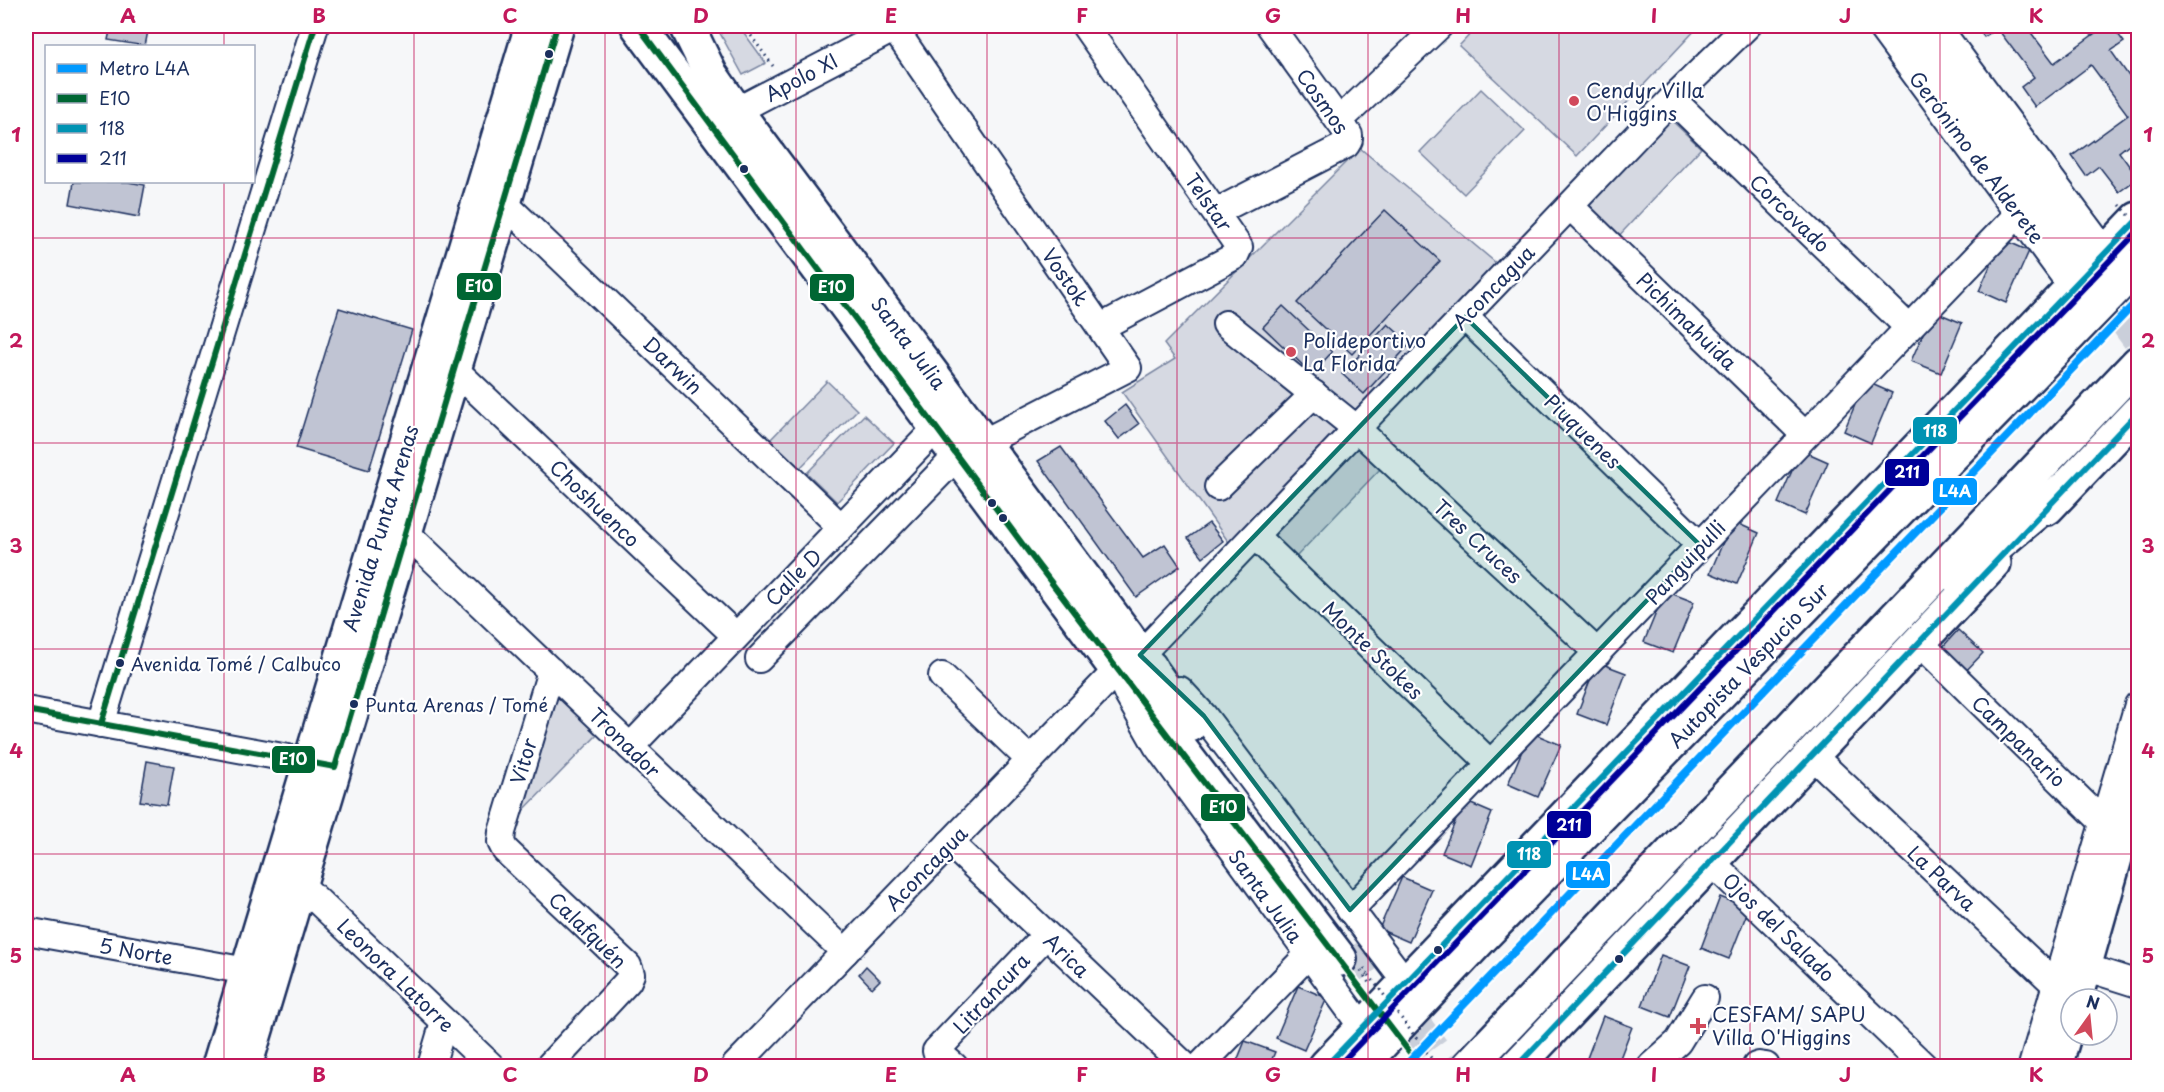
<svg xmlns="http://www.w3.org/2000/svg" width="2164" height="1092" font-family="'Playpen Sans',sans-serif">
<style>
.green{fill:#d6d9e2;stroke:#7884a0;stroke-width:1.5}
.building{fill:#c0c4d3;stroke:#1b2f5e;stroke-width:1.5}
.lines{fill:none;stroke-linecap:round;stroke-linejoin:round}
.major-tunnel{stroke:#cacfda;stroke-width:33;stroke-dasharray:33 16;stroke-linecap:butt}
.minor-casing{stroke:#1b2f5e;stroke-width:30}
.major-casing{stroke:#1b2f5e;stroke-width:38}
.highway-casing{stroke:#1b2f5e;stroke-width:38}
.path{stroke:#1b2f5e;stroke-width:3;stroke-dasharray:1.5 4.5;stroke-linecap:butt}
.minor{stroke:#fff;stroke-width:26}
.major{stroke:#fff;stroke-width:33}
.highway{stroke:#fff;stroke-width:33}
.path-bridge{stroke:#1b2f5e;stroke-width:3;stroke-dasharray:1.5 4.5;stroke-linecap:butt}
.bus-1-casing{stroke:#fff;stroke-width:10}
.bus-2-casing{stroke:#fff;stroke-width:10}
.bus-3-casing{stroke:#fff;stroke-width:10}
.bus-1{stroke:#063;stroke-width:6}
.bus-2{stroke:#0093b3;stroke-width:6}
.bus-3{stroke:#009;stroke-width:6}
.metro-1-casing{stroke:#fff;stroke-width:12}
.metro-1{stroke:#09f;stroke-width:8}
.marked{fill:#0f766e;fill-opacity:0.2;stroke:#0f766e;stroke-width:4.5;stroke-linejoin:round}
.grid{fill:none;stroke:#c2185b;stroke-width:1.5;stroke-opacity:0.55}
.bus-dot{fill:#1b2f5e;stroke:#fff;stroke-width:2}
.poi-dot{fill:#d1495b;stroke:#fff;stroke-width:2}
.labels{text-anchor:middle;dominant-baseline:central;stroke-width:4.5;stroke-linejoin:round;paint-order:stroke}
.bus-label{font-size:18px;fill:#1b2f5e;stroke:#fff;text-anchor:start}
.street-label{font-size:20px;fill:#1b2f5e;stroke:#fff}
.poi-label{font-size:20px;fill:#1b2f5e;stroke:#fff;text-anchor:start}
.line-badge{stroke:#fff;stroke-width:2}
.badge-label{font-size:16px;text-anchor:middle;font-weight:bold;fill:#fff}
.neatline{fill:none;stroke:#c2185b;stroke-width:2}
.grid-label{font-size:20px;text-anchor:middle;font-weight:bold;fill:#c2185b}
</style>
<rect width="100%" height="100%" fill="#f6f7f9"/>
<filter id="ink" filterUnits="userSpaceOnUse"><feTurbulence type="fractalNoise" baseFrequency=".0167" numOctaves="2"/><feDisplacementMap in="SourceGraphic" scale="12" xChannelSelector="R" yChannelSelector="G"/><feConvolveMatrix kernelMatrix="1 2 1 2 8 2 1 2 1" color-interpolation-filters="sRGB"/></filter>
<g filter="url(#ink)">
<g class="green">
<path d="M716 26H739L766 63 743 75Z"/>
<path d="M1478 26H1699L1577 156 1459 46Z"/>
<path d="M1481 89 1525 131 1464 194 1420 152Z"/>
<path d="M1670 119 1701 148 1615 240 1584 211Z"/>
<path d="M1360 148 1496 263 1230 544 1122 392 1175 359 1164 344Z"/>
<path d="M827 381 857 410 800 468 770 440Z"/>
<path d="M864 415 894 443 837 502 807 473Z"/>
<path d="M1358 446 1381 468 1296 557 1273 535Z"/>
<path d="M558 692 600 732 514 820Z"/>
</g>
<g class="building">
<path d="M111 26H149L145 46 108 40Z"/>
<path d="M1976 26H2026L2054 63 2105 26H2112L2124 42 2111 51 2138 89V137L2119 152 2138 178 2119 192 2099 166 2086 176 2072 156 2128 115 2091 65 2035 107 2021 87 2034 77 1997 28 1984 37Z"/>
<path d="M74 182H128L145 185 139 217 70 204Z"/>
<path d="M1385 210 1440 261 1352 354 1297 303Z"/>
<path d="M2002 239 2029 251 2006 303 1979 291Z"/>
<path d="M1283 306 1332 352 1312 374 1263 327Z"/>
<path d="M339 308 412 330 369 470 296 448Z"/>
<path d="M1933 311 1962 323 1941 373 1911 361Z"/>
<path d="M1388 324 1410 344 1364 394 1342 374Z"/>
<path d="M1865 381 1892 393 1871 443 1844 431Z"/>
<path d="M1125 405 1139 424 1119 439 1105 421Z"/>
<path d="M1061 447 1143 558 1165 544 1180 566 1136 597 1038 461Z"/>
<path d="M1801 450 1828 462 1805 515 1778 503Z"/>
<path d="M1732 521 1759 533 1737 584 1710 573Z"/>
<path d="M1209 523 1223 541 1203 557 1188 538Z"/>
<path d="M1665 591 1694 602 1673 653 1644 642Z"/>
<path d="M1958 630 1983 653 1963 674 1939 651Z"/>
<path d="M1597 662 1626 673 1606 725 1577 714Z"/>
<path d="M1530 732 1561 745 1538 797 1508 784Z"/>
<path d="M147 761 174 766 167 805 140 801Z"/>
<path d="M1464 801 1492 813 1471 865 1442 853Z"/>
<path d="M1402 877 1432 890 1409 942 1379 929Z"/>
<path d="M1720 897 1749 908 1729 959 1701 948Z"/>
<path d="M1661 955 1690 966 1670 1017 1642 1006Z"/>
<path d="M866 966 880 980 872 988 859 974Z"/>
<path d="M1298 986 1327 998 1304 1050 1276 1038Z"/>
<path d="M1603 1016 1632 1027 1617 1066H1584Z"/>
<path d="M1245 1041 1275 1052 1269 1066H1235Z"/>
</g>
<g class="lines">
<g class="major-tunnel">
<path d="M2092 275 2138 338"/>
<path d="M1355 944 1445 1066"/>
</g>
<g class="minor-casing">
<g id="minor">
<path d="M1085 26 1239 247 1235 256 1101 327"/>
<path d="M1880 26 2073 288"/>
<path d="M1937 26 2106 253"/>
<path d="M1672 99 1908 327"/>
<path d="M736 111 899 26"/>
<path d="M1339 121 1439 26"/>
<path d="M504 203 841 527"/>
<path d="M1570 206 1805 435"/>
<path d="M1216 212 1346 145 1349 140V135L1270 26"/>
<path d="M1465 317 1700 545"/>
<path d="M1226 324 1357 429 1598 653"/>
<path d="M454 369 736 636"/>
<path d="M1218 487 1314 394"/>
<path d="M405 532 845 952"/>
<path d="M1255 536 1491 764"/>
<path d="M1919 642 2114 833"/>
<path d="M759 659 957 456 1128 368 894 28"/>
<path d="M1153 665 1140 655 1672 99 1747 26"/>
<path d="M942 676 1030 760"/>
<path d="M1180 690 1204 716 1406 983"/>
<path d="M26 710 326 765"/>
<path d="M101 724 315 26"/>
<path d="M630 747 950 414"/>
<path d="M1812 755 2056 985 2070 991"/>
<path d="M950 843 1185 1066"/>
<path d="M1712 863 1924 1066"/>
<path d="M300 884 491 1066"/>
<path d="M1350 910 2019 213"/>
<path d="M26 931 247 971"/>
<path d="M2084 967 2138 984"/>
<path d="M431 1066 444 1022"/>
<path d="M549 1066 628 981 631 974 628 966 505 850 501 842 502 832 551 671"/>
<path d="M735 1066 1117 670 1128 695 1157 746 1363 1028"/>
<path d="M954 1066 936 1051 1046 935"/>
<path d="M1200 1066 1309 954"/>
<path d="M1651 1066 1678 1042 1705 998"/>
<path d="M1756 1066 1759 1065 1766 1066"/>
<path d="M2032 1066 2138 705"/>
</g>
</g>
<g class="major-casing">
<g id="major">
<path d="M638 26 1117 670 1150 709 1340 959"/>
<path d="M687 26 711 75 736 111 1125 633 1190 725"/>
<path d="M1908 26 2078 256"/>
<path d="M2047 508 2138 412"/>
<path d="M2075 999 2138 777"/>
<path d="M219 1066 532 26"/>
<path d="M245 1066 557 26"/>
<path d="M1326 1066 2138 219"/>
<path d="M1517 1066 1994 563"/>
<path d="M2055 1066 2071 1012"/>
</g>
</g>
<g class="highway-casing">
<g id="highway">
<path d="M1960 580 1998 544 2065 488"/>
<path d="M1360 1066 1482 937 2138 265"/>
<path d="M1469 1066 2138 363"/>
</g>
</g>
<g class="path">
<path d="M744 26 773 66"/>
<path d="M1364 968 1369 975"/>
<path d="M1361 971 1369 983"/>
</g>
<use href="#minor" class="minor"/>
<use href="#major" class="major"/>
<use href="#highway" class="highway"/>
<g class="path-bridge">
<path d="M2120 205 2138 225"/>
<path d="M1369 975 1437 1066"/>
</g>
<g class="bus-1-casing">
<g id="bus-1">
<path d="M638 26 1038 565 1420 1066"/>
<path d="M26 710 335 767 557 26"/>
<path d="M101 724 315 26"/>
</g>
</g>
<g class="bus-2-casing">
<g id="bus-2">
<path d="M1326 1066 2138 219"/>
<path d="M1517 1066 2138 412"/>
</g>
</g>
<g class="bus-3-casing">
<path id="bus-3" d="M1338 1066 2138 231"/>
</g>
<use href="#bus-1" class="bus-1"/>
<use href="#bus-2" class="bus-2"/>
<use href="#bus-3" class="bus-3"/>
<g class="metro-1-casing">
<path id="metro-1" d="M1405 1066 2138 300"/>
</g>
<use href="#metro-1" class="metro-1"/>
</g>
</g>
<path class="marked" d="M1465 317 1700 545 1350 910 1204 716 1140 655Z"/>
<path class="grid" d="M224 26V46M414 26V1066M605 26V1066M796 26V1066M987 26V1066M1177 26V1066M1368 26V1066M1559 26V1066M1750 26V1066M1940 26V1066M224 182V1066M26 238H2138M26 443H2138M26 649H2138M26 854H2138"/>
<g class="bus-dot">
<circle cx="549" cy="54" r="5"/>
<circle cx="744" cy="169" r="5"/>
<circle cx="992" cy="503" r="5"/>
<circle cx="1003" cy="518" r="5"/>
<circle cx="120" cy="663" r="5"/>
<circle cx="354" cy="704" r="5"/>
<circle cx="1438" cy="950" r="5"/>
<circle cx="1619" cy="959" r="5"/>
</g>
<g class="poi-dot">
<circle cx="1574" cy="101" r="6"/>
<circle cx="1291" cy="352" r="6"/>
<path d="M1695 1017h6v6h6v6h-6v6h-6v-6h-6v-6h6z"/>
</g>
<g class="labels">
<g class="bus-label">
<text x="131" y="663">Avenida Tomé / Calbuco</text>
<text x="365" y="704">Punta Arenas / Tomé</text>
</g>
<g class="street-label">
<text transform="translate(801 77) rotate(-28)">Apolo XI</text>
<text transform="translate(1323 101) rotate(55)">Cosmos</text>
<text transform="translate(1977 157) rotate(53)">Gerónimo de Alderete</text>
<text transform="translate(1209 202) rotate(55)">Telstar</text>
<text transform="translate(1790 213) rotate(44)">Corcovado</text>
<text transform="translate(1066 277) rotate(55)">Vostok</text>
<text transform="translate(1493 287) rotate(-46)">Aconcagua</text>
<text transform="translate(1687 321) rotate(44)">Pichimahuida</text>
<text transform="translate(909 343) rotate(53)">Santa Julia</text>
<text transform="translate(673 365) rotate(44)">Darwin</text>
<text transform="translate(1583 431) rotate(44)">Piuquenes</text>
<text transform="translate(595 503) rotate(44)">Choshuenco</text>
<text transform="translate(380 528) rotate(-73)">Avenida Punta Arenas</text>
<text transform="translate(1478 541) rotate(43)">Tres Cruces</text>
<text transform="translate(1685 562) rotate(-47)">Panguipulli</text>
<text transform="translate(793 577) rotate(-46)">Calle D</text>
<text transform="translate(1373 650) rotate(44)">Monte Stokes</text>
<text transform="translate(1748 665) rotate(-46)">Autopista Vespucio Sur</text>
<text transform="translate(2019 741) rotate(44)">Campanario</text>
<text transform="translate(625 742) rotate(44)">Tronador</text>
<text transform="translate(523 761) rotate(-73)">Vitor</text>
<text transform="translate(926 868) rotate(-46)">Aconcagua</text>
<text transform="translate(1942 878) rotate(43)">La Parva</text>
<text transform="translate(1266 896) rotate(54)">Santa Julia</text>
<text transform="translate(1779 927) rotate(44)">Ojos del Salado</text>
<text transform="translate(588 930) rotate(44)">Calafquén</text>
<text transform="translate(136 951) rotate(10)">5 Norte</text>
<text transform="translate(1067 955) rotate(44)">Arica</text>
<text transform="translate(396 975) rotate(44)">Leonora Latorre</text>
<text transform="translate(991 993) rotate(-47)">Litrancura</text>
</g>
<g class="poi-label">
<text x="1586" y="90">Cendyr Villa<tspan x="1586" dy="23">O'Higgins</tspan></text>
<text x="1303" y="340">Polideportivo<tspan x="1303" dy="23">La Florida</tspan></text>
<text x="1712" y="1014">CESFAM/ SAPU<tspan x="1712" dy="23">Villa O'Higgins</tspan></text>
</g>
</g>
<g class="line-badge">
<rect x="456" y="272" width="46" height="29" rx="6" fill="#063"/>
<rect x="809" y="273" width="46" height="29" rx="6" fill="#063"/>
<rect x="1912" y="416" width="46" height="29" rx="6" fill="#0093b3"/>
<rect x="1884" y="458" width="46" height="29" rx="6" fill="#009"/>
<rect x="1932" y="477" width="46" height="29" rx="6" fill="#09f"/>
<rect x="271" y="745" width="45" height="29" rx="6" fill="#063"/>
<rect x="1200" y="793" width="46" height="29" rx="6" fill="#063"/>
<rect x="1546" y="810" width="46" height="29" rx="6" fill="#009"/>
<rect x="1506" y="840" width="46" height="29" rx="6" fill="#0093b3"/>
<rect x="1565" y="860" width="46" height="29" rx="6" fill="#09f"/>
</g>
<g class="badge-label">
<text x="479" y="292">E10</text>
<text x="832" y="293">E10</text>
<text x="1935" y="437">118</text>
<text x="1907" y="478">211</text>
<text x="1955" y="497">L4A</text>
<text x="293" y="765">E10</text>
<text x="1223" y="813">E10</text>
<text x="1569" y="831">211</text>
<text x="1529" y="860">118</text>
<text x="1588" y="880">L4A</text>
</g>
<rect width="2164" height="1092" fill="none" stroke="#fff" stroke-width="66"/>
<rect x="45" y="45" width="210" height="138" fill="#ffffff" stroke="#a4acbf" stroke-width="1.5"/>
<rect x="57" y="64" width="30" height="9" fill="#0099ff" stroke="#a4acbf" stroke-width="1.5"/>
<text x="99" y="75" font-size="18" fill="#1b2f5e">Metro L4A</text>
<rect x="57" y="94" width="30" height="9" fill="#006633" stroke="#a4acbf" stroke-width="1.5"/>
<text x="99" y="105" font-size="18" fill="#1b2f5e">E10</text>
<rect x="57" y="124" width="30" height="9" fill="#0093b3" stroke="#a4acbf" stroke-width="1.5"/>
<text x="99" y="135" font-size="18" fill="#1b2f5e">118</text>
<rect x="57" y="154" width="30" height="9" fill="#000099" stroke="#a4acbf" stroke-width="1.5"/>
<text x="99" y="165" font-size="18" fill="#1b2f5e">211</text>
<g transform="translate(2089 1017) rotate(15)"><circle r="28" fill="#ffffff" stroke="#a4acbf" stroke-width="1.5"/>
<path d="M0-4.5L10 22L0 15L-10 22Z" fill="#d1495b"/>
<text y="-9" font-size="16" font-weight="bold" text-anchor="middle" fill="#1b2f5e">N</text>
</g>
<rect x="33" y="33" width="2098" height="1026" class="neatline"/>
<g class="grid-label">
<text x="128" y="23">A</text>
<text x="319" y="23">B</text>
<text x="510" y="23">C</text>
<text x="701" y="23">D</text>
<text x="891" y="23">E</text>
<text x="1082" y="23">F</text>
<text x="1273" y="23">G</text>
<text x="1463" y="23">H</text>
<text x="1654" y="23">I</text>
<text x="1845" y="23">J</text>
<text x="2036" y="23">K</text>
<text x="16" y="142">1</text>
<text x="2148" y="142">1</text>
<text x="16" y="348">2</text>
<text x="2148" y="348">2</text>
<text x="16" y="553">3</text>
<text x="2148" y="553">3</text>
<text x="16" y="758">4</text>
<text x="2148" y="758">4</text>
<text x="16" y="963">5</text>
<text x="2148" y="963">5</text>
<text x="128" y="1082">A</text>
<text x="319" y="1082">B</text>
<text x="510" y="1082">C</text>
<text x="701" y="1082">D</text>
<text x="891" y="1082">E</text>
<text x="1082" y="1082">F</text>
<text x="1273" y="1082">G</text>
<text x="1463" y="1082">H</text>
<text x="1654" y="1082">I</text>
<text x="1845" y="1082">J</text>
<text x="2036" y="1082">K</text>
</g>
</svg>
